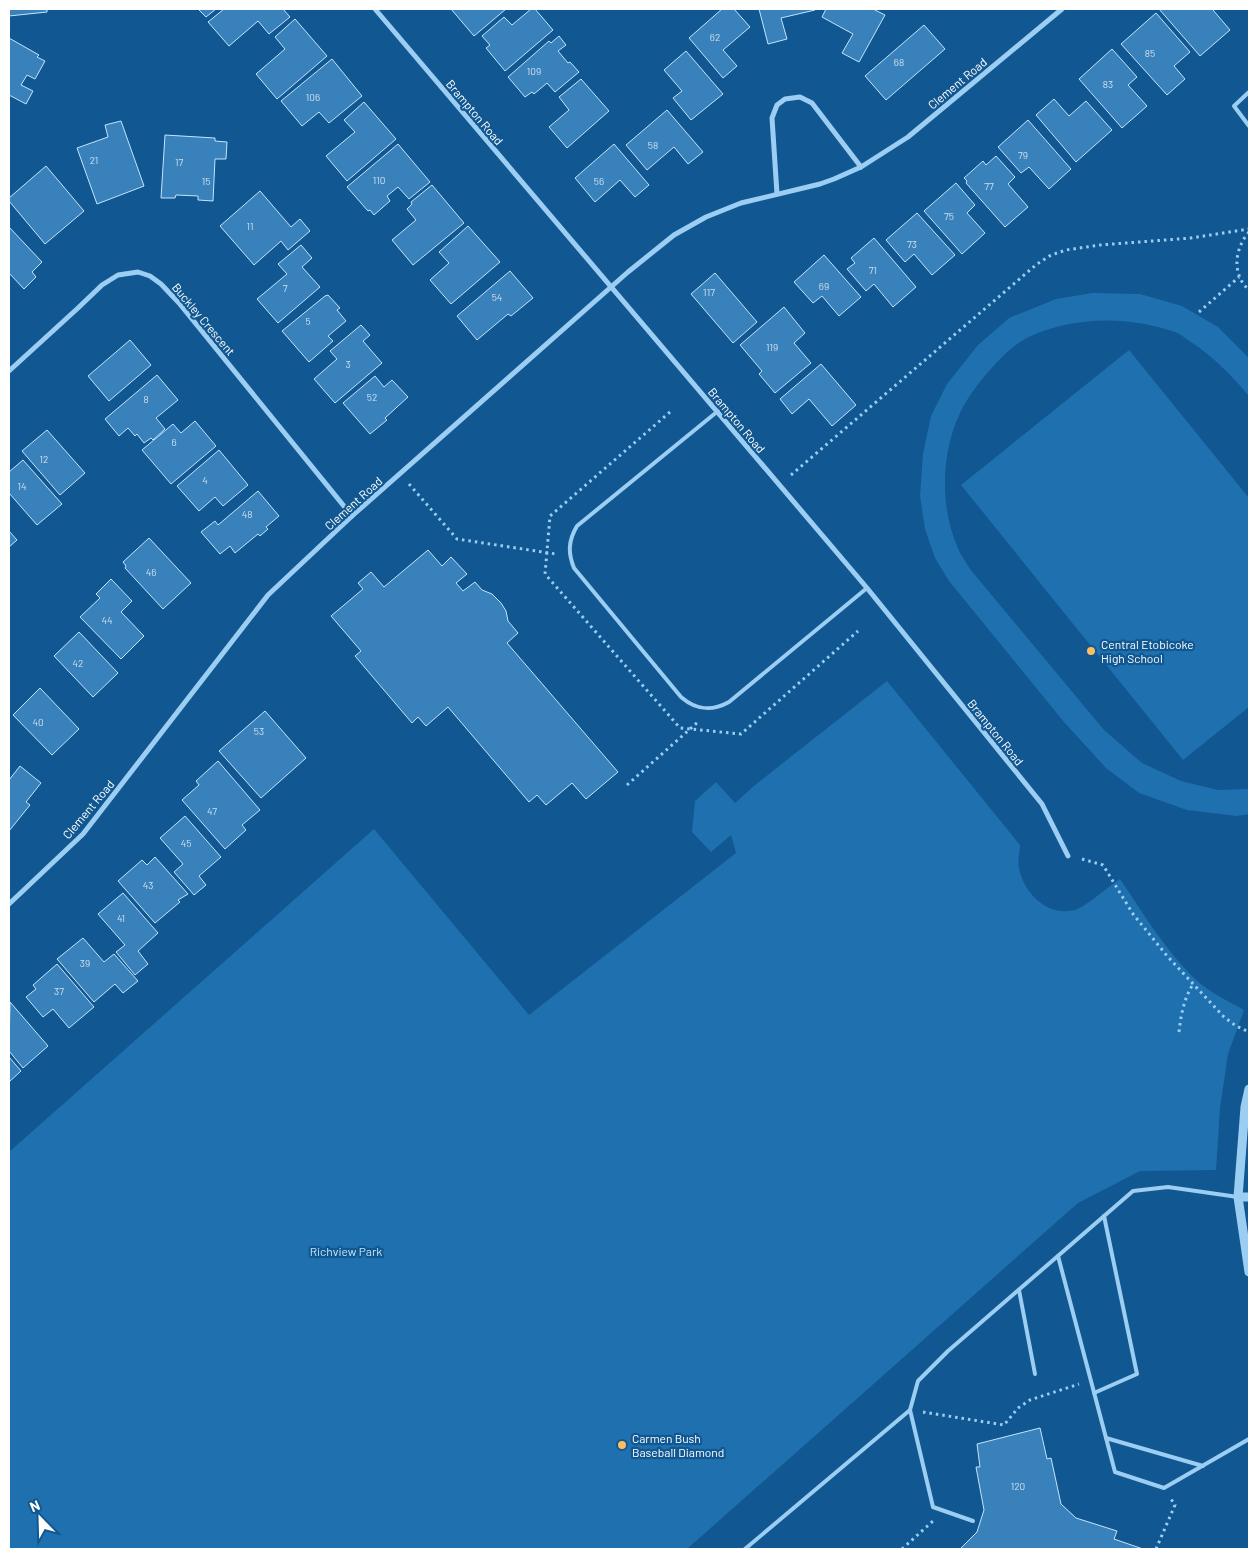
<svg xmlns="http://www.w3.org/2000/svg" width="1258" height="1558" font-family="Barlow,sans-serif">
<style>
.green{fill:#1f70af}
.building{fill:#3981ba;stroke:#c4e4fd}
.lines{fill:none;stroke-linecap:round;stroke-linejoin:round}
.path{stroke:#9ccdf3;stroke-width:3;stroke-dasharray:2.5 4;stroke-linecap:butt}
.service{stroke:#9ccdf3;stroke-width:4}
.minor{stroke:#9ccdf3;stroke-width:5}
.tertiary{stroke:#9ccdf3;stroke-width:9}
.poi-dot{fill:#ffbe5e;stroke:#115791;stroke-width:2}
.labels{text-anchor:middle;dominant-baseline:central;stroke-width:4.5;stroke-linejoin:round;paint-order:stroke}
.number-label{font-size:10px;fill:#cee0ee}
.street-label{font-size:12px;fill:#fff;stroke:#115791}
.poi-label{font-size:12px;fill:#fff;stroke:#115791;text-anchor:start}
.park-label{font-size:12px;fill:#c4e4fd;stroke:#115791}
</style>
<rect width="100%" height="100%" fill="#115791"/>
<g class="green">
<path d="M1092 293 1140 294 1182 306 1218 327 1249 358V396C1232 376 1214 357 1191 342 1186 339 1181 334 1175 332 1129 316 1075 316 1031 336 1015 343 1001 357 990 370 979 382 967 398 960 413 941 453 940 506 957 546 960 554 966 562 970 569L1104 730 1142 763 1181 781 1218 790 1249 789V814L1237 816 1187 810 1139 793 1106 768 1064 722 949 581 935 558 925 529 920 496 923 454 931 416 947 384 978 345 1009 318 1056 299Z"/>
<path d="M1129 350 1249 498V707L1183 760 961 485Z"/>
<path d="M887 681 1020 845C1020 852 1017 861 1019 868 1024 894 1048 917 1075 910 1085 907 1109 886 1120 879 1143 913 1165 950 1195 979 1209 992 1228 1001 1244 1010L1228 1054 1220 1108 1216 1170 1140 1171 1078 1203 687 1549H9V1152L374 829 529 1015 736 853 731 835 711 852 692 832 695 801 716 782 735 803 755 785Z"/>
</g>
<g class="building">
<path d="M9 9H47V12L9 16Z"/>
<path d="M198 9H216L206 17Z"/>
<path d="M224 9H283L290 17 269 34 258 21 229 46 208 22Z"/>
<path d="M451 9H506L474 36Z"/>
<path d="M531 9H535L553 30 505 71 486 48 490 45 482 36 504 17 512 25Z"/>
<path d="M722 9H734L750 27 723 50 737 66 723 78 689 38Z"/>
<path d="M759 9H815V10L781 18 787 39 768 44Z"/>
<path d="M826 9H873L885 15 859 62 842 53 853 34 822 17Z"/>
<path d="M1159 9H1214L1213 10 1230 30 1200 56Z"/>
<path d="M1156 13 1190 52 1174 66 1185 79 1167 95 1121 44Z"/>
<path d="M295 19 327 56 277 99 256 74 285 49 275 37Z"/>
<path d="M924 25 945 49 886 100 865 76Z"/>
<path d="M559 36 566 45 558 51 568 63 570 62 579 72 555 92 547 83 534 94 532 92 525 97 508 77 549 41 551 43Z"/>
<path d="M9 38 39 55 37 57 45 61 35 79 27 75 21 85 33 91 26 104 9 95Z"/>
<path d="M1112 49 1137 77 1128 85 1147 106 1122 128 1079 79Z"/>
<path d="M686 51 723 94 691 120 673 98 682 91 664 70Z"/>
<path d="M332 59 362 96 329 123 319 112 302 126 281 101Z"/>
<path d="M581 79 609 111 567 148 549 127 569 110 559 97Z"/>
<path d="M1054 99 1069 116 1086 101 1112 130 1076 162 1036 115Z"/>
<path d="M364 102 396 139 347 181 326 156 355 132 344 120Z"/>
<path d="M667 110 703 152 688 164 674 147 647 170 626 145Z"/>
<path d="M1028 120 1071 169 1049 189 1029 167 1021 173 998 147Z"/>
<path d="M121 121 144 186 97 204 77 148 108 137 105 125Z"/>
<path d="M165 135 215 138V141L227 142 226 159H215L213 201 198 200V196L176 195 175 198H161Z"/>
<path d="M398 144 430 182 409 199 398 187 387 196 390 201 374 215 370 210 368 211 347 187Z"/>
<path d="M614 144 649 185 635 197 620 180 595 202 575 178Z"/>
<path d="M996 156 1015 177 1008 184 1028 207 1005 227 966 183 967 181 964 178 983 161 986 165Z"/>
<path d="M46 166 84 211 45 244 9 201V198Z"/>
<path d="M956 183 975 205 967 213 985 233 962 254 924 211Z"/>
<path d="M432 185 464 223 413 265 392 240 416 220 407 209 412 204 411 202Z"/>
<path d="M260 191 291 227 300 219 310 231 288 250 281 241 254 265 220 226Z"/>
<path d="M917 213 955 255 932 275 914 254 905 262 886 240Z"/>
<path d="M468 226 500 262 451 304 430 280 449 263 439 252Z"/>
<path d="M9 227 42 262 32 272 36 277 24 289 9 273Z"/>
<path d="M874 238 916 287 893 307 874 284 866 291 847 269 855 263 851 258Z"/>
<path d="M301 245 312 258 302 267 320 287 278 323 257 299 287 274 278 264Z"/>
<path d="M824 255 861 297 839 316 822 296 813 303 794 282Z"/>
<path d="M510 271 533 298 511 316 508 314 477 340 457 316Z"/>
<path d="M715 273 757 322 733 343 691 294Z"/>
<path d="M328 295 340 308 337 310 346 321 328 336 333 341 309 362 282 331 325 296Z"/>
<path d="M784 307 805 333 794 343 811 363 775 393 759 374 762 371 740 345Z"/>
<path d="M361 325 370 335 363 341 382 363 335 403 314 379 337 359 330 351Z"/>
<path d="M130 340 151 365 109 401 88 376Z"/>
<path d="M821 364 856 405 832 426 809 399 792 414 780 399Z"/>
<path d="M157 375 178 400 156 418 165 429 153 440 151 438 144 443 137 434 135 436 128 428 119 436 105 419Z"/>
<path d="M375 376 384 387 392 380 408 397 385 418 387 420 370 434 343 403Z"/>
<path d="M195 421 216 446 171 484 142 450 173 424 181 433Z"/>
<path d="M47 430 85 473 60 495 22 451Z"/>
<path d="M219 450 248 485 223 506 215 497 199 511 177 486Z"/>
<path d="M23 460 62 504 37 525 9 493V472Z"/>
<path d="M258 491 279 516 266 527 268 529 260 536 258 534 235 553 230 546 220 554 201 532 215 521 218 525Z"/>
<path d="M9 531 17 540 9 547Z"/>
<path d="M149 538 191 583 163 609 125 568 126 566 123 562Z"/>
<path d="M428 550 442 566 451 557 467 574 456 583 463 591 475 582 482 590 492 594 501 603 506 611 508 621 518 633 507 643 618 772 586 799 572 783 546 805 537 795 529 802 448 707 426 726 418 717 412 723 355 656 361 651 331 616 363 589 358 583 371 572 384 587Z"/>
<path d="M111 579 132 601 121 612 144 636 121 659 80 617 100 598 96 594Z"/>
<path d="M79 632 118 673 93 697 54 656Z"/>
<path d="M40 688 79 729 52 755 13 715Z"/>
<path d="M265 711 306 758 261 798 219 751Z"/>
<path d="M218 761 260 810 242 825 246 830 225 849 182 800 199 785 196 781Z"/>
<path d="M20 766 41 783 26 802 30 805 9 831V780Z"/>
<path d="M185 816 221 857 199 876 206 885 194 895 174 872 183 864 160 838Z"/>
<path d="M155 857 188 894 178 900 180 902 155 923 118 881 142 860 147 865Z"/>
<path d="M123 893 158 933 138 951 148 964 135 975 116 952 125 945 98 914Z"/>
<path d="M83 938 104 962 114 954 138 981 123 993 115 984 94 1002 57 959Z"/>
<path d="M57 964 94 1007 69 1028 53 1009 43 1017 26 997 36 989 33 985Z"/>
<path d="M10 1002 48 1046 23 1068 9 1051Z"/>
<path d="M9 1057 21 1071 9 1082Z"/>
<path d="M1040 1428 1047 1459 1051 1458 1061 1504 1076 1518 1117 1531 1114 1539 1143 1549H960L977 1532 984 1510 976 1467H980L977 1444Z"/>
</g>
<g class="lines">
<g class="path">
<path d="M1249 232C1235 248 1231 274 1249 290"/>
<path d="M1199 312 1239 277"/>
<path d="M670 412 550 516 545 574 680 728 741 734 858 631"/>
<path d="M791 475 1037 264 1051 255 1066 250 1100 245 1191 238 1249 229"/>
<path d="M409 484 457 539 556 554"/>
<path d="M627 785 699 721"/>
<path d="M1082 859 1103 865 1133 914 1168 957 1224 1017 1236 1026 1249 1032"/>
<path d="M1179 1032C1181 1014 1184 999 1193 984"/>
<path d="M923 1412 1004 1425 1018 1408 1030 1400 1079 1384"/>
<path d="M902 1549 933 1521"/>
<path d="M1156 1549 1175 1505 1171 1499"/>
</g>
<g class="service">
<path d="M1249 92 1234 106 1249 126"/>
<path d="M718 411 577 526C568 541 568 553 574 568L681 697C696 710 711 712 729 702L867 588"/>
<path d="M1058 1256 1115 1472 1164 1488 1249 1439"/>
<path d="M1019 1290 1035 1374"/>
<path d="M1094 1393 1137 1374 1104 1216"/>
<path d="M910 1410 933 1507 973 1521"/>
<path d="M1106 1438 1203 1466"/>
<path d="M745 1549 910 1410 918 1381 948 1351 1133 1191 1168 1187 1238 1197"/>
</g>
<g class="minor">
<path d="M375 9 867 588 1042 804 1068 856"/>
<path d="M777 194 772 118 777 105 785 99 800 97 812 103 861 167"/>
<path d="M9 371 78 308 102 285 118 275 138 272 150 276 161 284 179 303 352 516"/>
<path d="M9 904 83 834 268 595 352 516 628 272 674 235 706 217 741 203 820 184 834 179 861 167 908 137 1062 9"/>
</g>
<g class="tertiary">
<path d="M1249 1089 1245 1107 1238 1197 1249 1272"/>
<path d="M1238 1197H1249"/>
</g>
</g>
<g class="poi-dot">
<circle cx="1091" cy="651" r="5"/>
<circle cx="622" cy="1445" r="5"/>
</g>
<g class="labels">
<g class="number-label">
<text x="715" y="37">62</text>
<text x="1150" y="53">85</text>
<text x="899" y="62">68</text>
<text x="534" y="71">109</text>
<text x="1108" y="84">83</text>
<text x="313" y="97">106</text>
<text x="653" y="145">58</text>
<text x="1023" y="155">79</text>
<text x="94" y="160">21</text>
<text x="179" y="162">17</text>
<text x="379" y="180">110</text>
<text x="206" y="181">15</text>
<text x="599" y="181">56</text>
<text x="989" y="186">77</text>
<text x="949" y="216">75</text>
<text x="250" y="226">11</text>
<text x="912" y="244">73</text>
<text x="873" y="270">71</text>
<text x="824" y="286">69</text>
<text x="285" y="288">7</text>
<text x="709" y="292">117</text>
<text x="497" y="297">54</text>
<text x="308" y="321">5</text>
<text x="772" y="347">119</text>
<text x="348" y="364">3</text>
<text x="372" y="397">52</text>
<text x="146" y="399">8</text>
<text x="174" y="442">6</text>
<text x="44" y="459">12</text>
<text x="205" y="480">4</text>
<text x="22" y="486">14</text>
<text x="247" y="514">48</text>
<text x="151" y="572">46</text>
<text x="107" y="620">44</text>
<text x="78" y="663">42</text>
<text x="38" y="722">40</text>
<text x="259" y="731">53</text>
<text x="212" y="811">47</text>
<text x="186" y="843">45</text>
<text x="148" y="885">43</text>
<text x="121" y="918">41</text>
<text x="85" y="963">39</text>
<text x="59" y="991">37</text>
<text x="1018" y="1486">120</text>
</g>
<g class="street-label">
<text transform="translate(957 83) rotate(-40)">Clement Road</text>
<text transform="translate(475 112) rotate(50)">Brampton Road</text>
<text transform="translate(204 319) rotate(50)">Buckley Crescent</text>
<text transform="translate(737 420) rotate(50)">Brampton Road</text>
<text transform="translate(353 503) rotate(-42)">Clement Road</text>
<text transform="translate(996 732) rotate(51)">Brampton Road</text>
<text transform="translate(88 809) rotate(-50)">Clement Road</text>
</g>
<g class="poi-label">
<text x="1101" y="644">Central Etobicoke<tspan x="1101" dy="14">High School</tspan></text>
<text x="632" y="1438">Carmen Bush<tspan x="632" dy="14">Baseball Diamond</tspan></text>
</g>
<g class="park-label">
<text x="346" y="1251">Richview Park</text>
</g>
</g>
<rect width="1258" height="1558" fill="none" stroke="#ffffff" stroke-width="20"/>
<g transform="translate(40 1518) rotate(337)" stroke="#115791" stroke-width="4" paint-order="stroke">
<path d="M0-4L9 19L0 12L-9 19Z" fill="#ffffff"/>
<text y="-8" font-size="14" font-weight="bold" text-anchor="middle" fill="#ffffff">N</text>
</g>
</svg>
